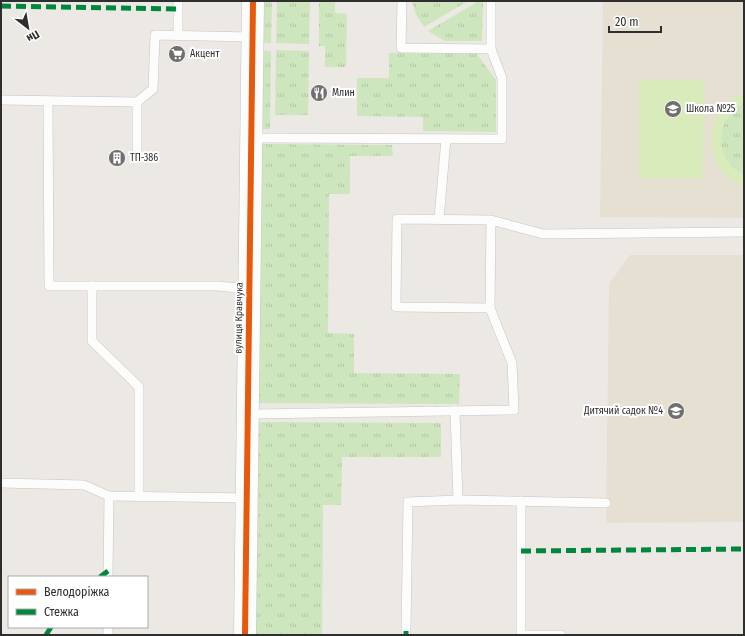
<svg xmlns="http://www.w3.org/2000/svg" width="745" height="636" font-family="'Fira Sans Condensed',sans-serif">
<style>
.education{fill:#e6e0d3}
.grass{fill:url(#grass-tufts)}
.pitch{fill:#d9eabb}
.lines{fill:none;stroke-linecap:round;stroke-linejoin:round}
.service-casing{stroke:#c5c4c5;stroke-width:10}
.tertiary-casing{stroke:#c5c4c5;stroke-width:23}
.service{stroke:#fcfcfb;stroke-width:9}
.tertiary{stroke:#fcfcfb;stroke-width:22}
.quiet{stroke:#00873e;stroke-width:5;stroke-dasharray:10 5;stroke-linecap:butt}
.cycleway-casing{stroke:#fff;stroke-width:8}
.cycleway{stroke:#e8590c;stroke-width:6}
.labels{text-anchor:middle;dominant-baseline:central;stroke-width:4;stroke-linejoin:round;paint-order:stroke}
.poi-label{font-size:10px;fill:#2e2e2e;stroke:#fff;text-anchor:start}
.street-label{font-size:10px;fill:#2e2e2e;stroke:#fff}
</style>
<defs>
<pattern id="grass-tufts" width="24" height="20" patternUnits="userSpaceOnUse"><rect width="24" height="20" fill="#cee6be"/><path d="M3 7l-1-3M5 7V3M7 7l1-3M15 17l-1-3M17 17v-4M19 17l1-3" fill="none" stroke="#b1c6a4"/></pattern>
</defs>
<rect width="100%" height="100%" fill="#ece8e4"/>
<g class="education">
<path d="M603 1H744V218L600 217Z"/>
<path d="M630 255H744V522L606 523 609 284Z"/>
</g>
<g class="grass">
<path d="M261 1H272L271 43H261Z"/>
<path d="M277 1H310L309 44 276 43Z"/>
<path d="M319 1H335V13L347 14 346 67H325V46H319Z"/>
<path d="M412 1H468L424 27 416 15Z"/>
<path d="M479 1H483L482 41H445L428 31Z"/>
<path d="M261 50 271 51 270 129H260Z"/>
<path d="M276 50 309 51 308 115H275Z"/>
<path d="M389 53 477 54 496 80V132L423 131V117L357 116V78H389Z"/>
<path d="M744 103V175C711 160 714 120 744 103Z"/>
<path d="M258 144 392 145 393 156H350V194H329L328 333 354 334V373L460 374 459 404 256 403Z"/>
<path d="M256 422 441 423V457H342L341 505H323L322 635H255Z"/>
</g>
<g class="pitch">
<path d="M639 80H704L703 178H639Z"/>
<path d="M744 93V103C714 118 713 160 744 175V186C701 171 700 108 744 93Z"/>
</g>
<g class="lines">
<g class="service-casing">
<g id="service">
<path d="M402 1 401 48 491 49"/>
<path d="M178 35V1"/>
<path d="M1 100 137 102 153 89 155 35 252 37"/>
<path d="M48 101 49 286H217L249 289"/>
<path d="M137 102V152"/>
<path d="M251 138 502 139V78L491 49V1"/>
<path d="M439 219 446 139"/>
<path d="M491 220 490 308 396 307 397 219 491 220 543 234 744 232"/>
<path d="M92 286V341L139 387V496"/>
<path d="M455 411 458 500"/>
<path d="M248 414 514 410 512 363 490 308"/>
<path d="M1 483 84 485 109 496 247 498"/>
<path d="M521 501V635H561"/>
<path d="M108 577 109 496"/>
<path d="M406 631 408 502 458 500 606 503"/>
<path d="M108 635V627"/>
</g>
</g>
<g class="tertiary-casing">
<path id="tertiary" d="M245 635 253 1"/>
</g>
<use href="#service" class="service"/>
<use href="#tertiary" class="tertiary"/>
<g class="quiet">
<path d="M1 6 178 9"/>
<path d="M521 551 744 549"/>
<path d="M100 577 108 571"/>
<path d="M46 635 51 627"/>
<path d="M406 635V631"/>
</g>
<g class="cycleway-casing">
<path id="cycleway" d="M245 635 253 1"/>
</g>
<use href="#cycleway" class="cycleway"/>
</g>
<defs>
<g id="supermarket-disc" transform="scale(0.9)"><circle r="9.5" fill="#706f6e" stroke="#fff"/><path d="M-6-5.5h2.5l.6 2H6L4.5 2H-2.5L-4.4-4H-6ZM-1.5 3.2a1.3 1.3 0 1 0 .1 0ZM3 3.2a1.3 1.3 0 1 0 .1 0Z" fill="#fff"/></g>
<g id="restaurant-disc" transform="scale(0.9)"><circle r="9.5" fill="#706f6e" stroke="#fff"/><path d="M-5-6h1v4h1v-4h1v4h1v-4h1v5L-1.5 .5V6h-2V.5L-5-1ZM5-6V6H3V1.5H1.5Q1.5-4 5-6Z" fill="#fff"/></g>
<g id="school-disc" transform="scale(0.9)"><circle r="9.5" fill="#706f6e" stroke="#fff"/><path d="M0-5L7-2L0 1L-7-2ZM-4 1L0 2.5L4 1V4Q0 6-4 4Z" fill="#fff"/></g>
<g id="building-disc" transform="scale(0.9)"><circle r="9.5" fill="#706f6e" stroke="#fff"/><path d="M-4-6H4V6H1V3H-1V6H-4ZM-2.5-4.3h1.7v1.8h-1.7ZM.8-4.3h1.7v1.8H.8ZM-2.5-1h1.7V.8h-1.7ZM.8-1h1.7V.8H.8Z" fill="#fff"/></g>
</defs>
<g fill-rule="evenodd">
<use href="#supermarket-disc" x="177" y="54"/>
<use href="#restaurant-disc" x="319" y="93"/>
<use href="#school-disc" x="673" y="109"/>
<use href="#building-disc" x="117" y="158"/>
<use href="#school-disc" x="676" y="411"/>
</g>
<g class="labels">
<g class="poi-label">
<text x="190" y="54">Акцент</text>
<text x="332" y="93">Млин</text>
<text x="686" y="109">Школа №25</text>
<text x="130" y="158">ТП-386</text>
<text x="663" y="411" text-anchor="end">Дитячий садок №4</text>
</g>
<g class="street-label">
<text transform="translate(239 318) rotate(-89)">вулиця Кравчука</text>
</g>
</g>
<rect width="745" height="636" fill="none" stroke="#2e2e2e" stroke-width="4"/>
<rect x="8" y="576" width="140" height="52" fill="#ffffff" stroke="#ababab"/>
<rect x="16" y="589" width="20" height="6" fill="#e8590c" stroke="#ababab"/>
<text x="44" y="596" font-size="12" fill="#2e2e2e">Велодоріжка</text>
<rect x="16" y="609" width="20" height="6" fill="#00873e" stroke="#ababab"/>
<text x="44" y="616" font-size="12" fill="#2e2e2e">Стежка</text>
<g transform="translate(28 28) rotate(149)" stroke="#ffffff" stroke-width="3" paint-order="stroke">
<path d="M0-3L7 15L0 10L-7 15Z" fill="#2e2e2e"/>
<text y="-6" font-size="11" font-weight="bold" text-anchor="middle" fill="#2e2e2e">Пн</text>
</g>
<path d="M609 26v6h52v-6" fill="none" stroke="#2e2e2e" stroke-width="2"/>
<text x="615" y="26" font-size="12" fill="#2e2e2e" stroke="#ffffff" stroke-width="3" paint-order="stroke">20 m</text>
</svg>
